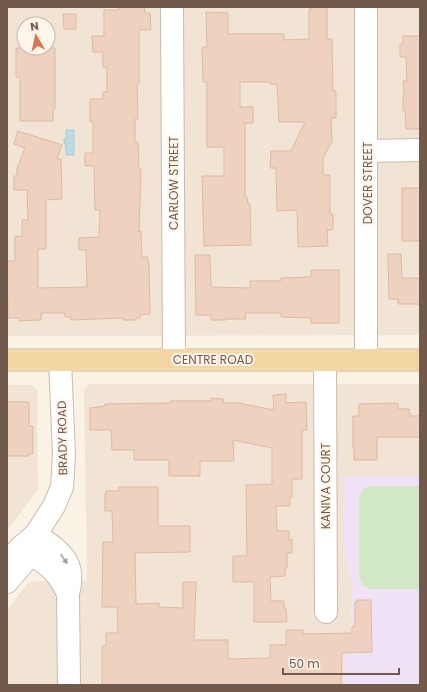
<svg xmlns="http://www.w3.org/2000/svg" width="427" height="692" font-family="Poppins,sans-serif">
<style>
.residential{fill:#f1e4d4;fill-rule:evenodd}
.education{fill:#efe2f7}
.green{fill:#d2e7c4}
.water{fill:#bbdce2;stroke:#a2cbd3}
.building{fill:#eed2bf;stroke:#dfb9a0}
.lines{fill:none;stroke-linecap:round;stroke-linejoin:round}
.minor-casing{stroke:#cbbaac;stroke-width:24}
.major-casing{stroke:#d7d1cd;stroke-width:24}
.minor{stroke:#fff;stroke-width:22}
.major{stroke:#f4d6a2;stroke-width:22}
.oneway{fill:#aa9c94}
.labels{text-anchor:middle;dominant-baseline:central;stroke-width:4;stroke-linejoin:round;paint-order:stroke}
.street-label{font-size:12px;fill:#715a4c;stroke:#fef6eb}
</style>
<rect width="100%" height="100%" fill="#faf2e5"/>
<g class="residential">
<path d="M7 7H420V335L7 336ZM24 24H48V48H24Z"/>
<path d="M90 384H420V476H344V548L352 588 351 635 344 636V685H7V611L25 586 28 583 38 581H87L84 389Z"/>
<path d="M7 385H31L37 390 38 489 7 531Z"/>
</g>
<path class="education" d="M344 476H420V685H344V635H351L352 588 344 548Z"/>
<path class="green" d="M372 486H420V589H370C364 587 361 584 359 577V497C362 490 364 487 372 486Z"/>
<path class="water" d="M66 130H74V155H66V144H64V139H66Z"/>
<g class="building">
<path d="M119 7H145V13H150L151 30H139V84H137L138 119H135V142H138L139 169H141L139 232 141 231 142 257H148V263H149L150 314 140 315V318H136V320H123V318L71 320V317H65V313H41V320L19 321V318H8L7 261H15V236L22 237V220H28L27 190H14V176H17V169L25 148 14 144 18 131 62 145 57 159H61L62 199 46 200V249H38V288L87 287 86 250H79V238L99 237 100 210H95L94 166H85V153H93V122H90V99H103V92H107V68L103 67V52H93L92 36H104V10H119Z"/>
<path d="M312 7H327V39H332L333 91H336V118H331L332 141 323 158V175H330V214H333V230H327L328 246 298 247 297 210 277 211 276 168H270L271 151H291L305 122H279L277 84H270V82H240V107H253V123H245V197H247L248 204H250L251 245 204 246 202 176H224V147H207V82H203L202 47H207L206 12 228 13V34H284V40L309 39V9H312Z"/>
<path d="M63 14H76V29H64Z"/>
<path d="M403 36H420V129H406L405 111H403V97H404L403 81H407L406 57H400V44H403Z"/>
<path d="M16 48H55V109L53 110V121H20V77H16Z"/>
<rect x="402" y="188" width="18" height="53"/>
<path d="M388 254H401L402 278H420V304H398V299H389Z"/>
<path d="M195 255H210L211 287 250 288V281H281V278L311 277V270H339V323H311V318L281 317V313H245L246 319H225L226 320H211V315H196Z"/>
<path d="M286 394V403L306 402 307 430H302V479H292V497H290V506H276L277 531H289V540L292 539V553H287V568H285V576L270 577 271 601H284V608H286L287 622H254V582H233V556H247L246 485 272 484V448L233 440 234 461H200V476H169V460H134V450H112L111 430H90V408L105 406V404L170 403V401H211V398L223 399 224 403H239L274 410 273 395Z"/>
<path d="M7 402H29V426H33V454H29V456H7Z"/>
<path d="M398 403V409H409L410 416H420V437H377V460H354V447H353V416H359V404Z"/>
<path d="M119 487H158V526H190V552L135 553 136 604 159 603V607L183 608V582H196L194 640H228V659L270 658V645H286V630H303V634L352 633V626H355V602H357V600H371L372 652 342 653 341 685H102V646L106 645V633H118L117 607H102L103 542H113L112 511H105V495L106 491H119Z"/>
</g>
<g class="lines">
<g class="minor-casing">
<g id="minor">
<path d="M172 7 174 359"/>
<path d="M367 151 420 150"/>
<path d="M325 360 326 612"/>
<path d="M366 360V7"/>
<path d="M36 534C60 552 77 561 68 594L69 685"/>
<path d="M21 547C43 562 57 568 68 594"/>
<path d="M7 562 21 547 36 534 54 506 62 487 64 455 60 360"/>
<path d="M7 582 31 554"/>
</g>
</g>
<g class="major-casing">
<path id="major" d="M7 360H420"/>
</g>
<use href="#minor" class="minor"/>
<use href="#major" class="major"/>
</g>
<defs><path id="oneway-solid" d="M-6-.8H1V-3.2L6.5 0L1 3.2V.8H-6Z"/></defs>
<use class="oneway" href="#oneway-solid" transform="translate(64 559) rotate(55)"/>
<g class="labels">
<g class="street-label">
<text transform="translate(173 183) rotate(-90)">CARLOW STREET</text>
<text transform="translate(367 183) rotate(-90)">DOVER STREET</text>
<text x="213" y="359">CENTRE ROAD</text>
<text transform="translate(62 438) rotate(-91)">BRADY ROAD</text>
<text transform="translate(325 486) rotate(-90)">KANIVA COURT</text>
</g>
</g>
<rect width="427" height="692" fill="none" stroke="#715a4c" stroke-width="16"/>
<g transform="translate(36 36) rotate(351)"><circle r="19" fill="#fef6eb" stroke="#c6b8ab"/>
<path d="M0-3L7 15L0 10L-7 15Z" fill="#db7353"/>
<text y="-6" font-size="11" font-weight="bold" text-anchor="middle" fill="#715a4c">N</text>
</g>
<path d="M283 668v6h116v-6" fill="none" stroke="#715a4c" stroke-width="2"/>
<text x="289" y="668" font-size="12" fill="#715a4c" stroke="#fef6eb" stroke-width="3" paint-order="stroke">50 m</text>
</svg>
